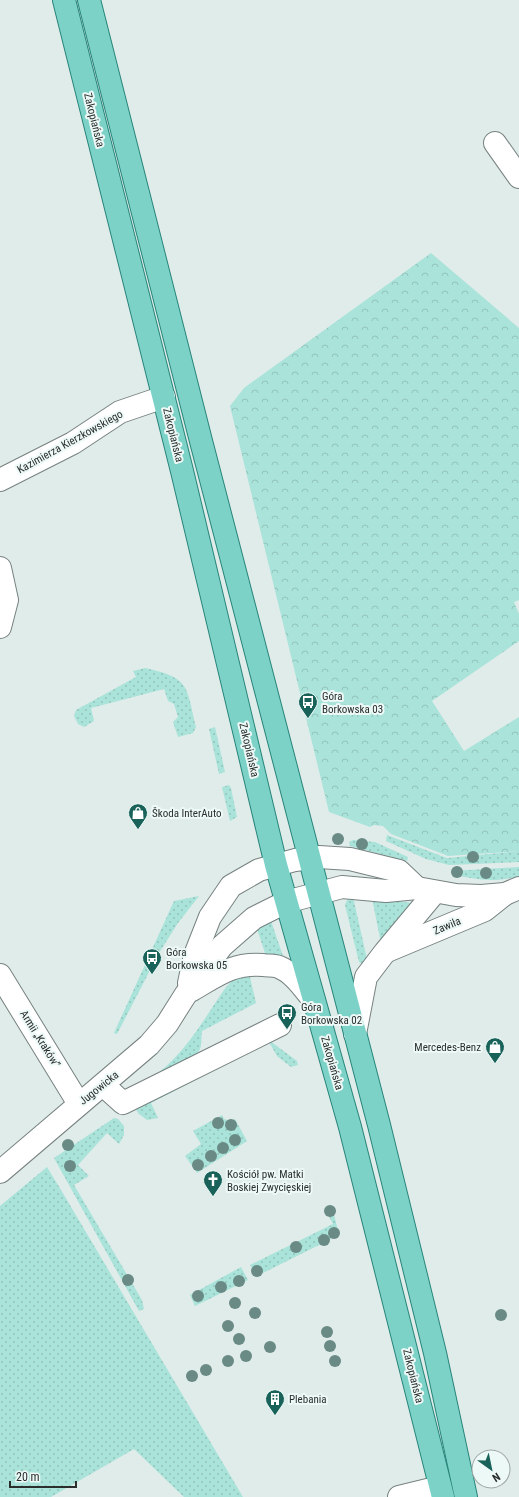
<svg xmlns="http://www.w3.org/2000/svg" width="519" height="1497" font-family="'Roboto Condensed',sans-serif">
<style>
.grass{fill:url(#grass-dots)}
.forest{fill:url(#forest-crowns)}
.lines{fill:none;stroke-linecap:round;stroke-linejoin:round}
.minor-casing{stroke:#778280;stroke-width:24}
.major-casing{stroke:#28857a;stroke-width:24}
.minor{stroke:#fff;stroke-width:22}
.major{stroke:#7dd2c8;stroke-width:22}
.tree{fill:#6a8a85}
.labels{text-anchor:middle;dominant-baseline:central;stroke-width:4;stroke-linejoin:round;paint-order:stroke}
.street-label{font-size:11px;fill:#2a2e2d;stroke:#edf9f7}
.poi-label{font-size:11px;fill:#2a2e2d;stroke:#edf9f7;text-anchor:start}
</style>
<defs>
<pattern id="grass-dots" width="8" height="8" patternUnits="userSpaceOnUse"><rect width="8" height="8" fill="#a9e3d9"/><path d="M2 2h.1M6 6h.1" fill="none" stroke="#92c3bb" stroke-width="1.8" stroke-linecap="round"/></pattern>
<pattern id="forest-crowns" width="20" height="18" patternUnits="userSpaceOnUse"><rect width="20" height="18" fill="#a9e3d9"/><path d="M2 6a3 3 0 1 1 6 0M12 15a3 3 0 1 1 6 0" fill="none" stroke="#92c3bb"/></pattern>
</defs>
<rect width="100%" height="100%" fill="#e0ecea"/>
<g class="grass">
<path d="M145 668C190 678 186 685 196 727L193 733 178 737 173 722 178 717 174 704 168 701 164 689 91 708 94 721 84 727 78 724 74 716 76 710 136 677 133 671Z"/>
<path d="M215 727 225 772 219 774 209 729Z"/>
<path d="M229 785 231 788 237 817 230 821 222 787Z"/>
<path d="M387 835 447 858 519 851V862L449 865 426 859 386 841Z"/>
<path d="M353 840 375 842 408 857 407 861 350 846 349 842Z"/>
<path d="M519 867V876C496 883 475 880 452 874V871Z"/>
<path d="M199 896 178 923 159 953 117 1034 114 1033 174 901Z"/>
<path d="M353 897 367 959 362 964 359 962 345 905 347 900Z"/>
<path d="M372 898 412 903 381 943Z"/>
<path d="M271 921 283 956 281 960 266 956 257 929Z"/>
<path d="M246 972 249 973 256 1003 202 1031C201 1036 202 1044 200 1049 195 1061 161 1074 149 1080 186 1054 201 1023 226 987L232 981Z"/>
<path d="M266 1038 297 1061 298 1065 291 1067 277 1056 269 1042 151 1103 158 1118 147 1120 139 1114 135 1108Z"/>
<path d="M222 1115 224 1119 231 1121 235 1119 247 1141 197 1173 185 1156 201 1144 193 1131Z"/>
<path d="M114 1118 118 1119 124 1126V1135L119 1144 107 1133 78 1165 89 1176 74 1185 142 1300 144 1309 139 1311 54 1158Z"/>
<path d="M47 1167 61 1190 243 1497H184L134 1449 51 1497H0V1206Z"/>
<path d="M332 1206 339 1235 257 1276 250 1265 333 1224 325 1209Z"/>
<path d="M241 1267 248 1280 195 1306 190 1295Z"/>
</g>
<path class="forest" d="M431 253 519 328V600L514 602 519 614V641L432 701 464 751 519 717V851L448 856 391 834 383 826 374 825 370 827 329 812 230 406 244 388Z"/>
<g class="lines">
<g class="minor-casing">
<g id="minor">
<path d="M495 143 519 177"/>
<path d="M0 480 73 443 120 412 164 397"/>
<path d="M0 568 7 600 0 627"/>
<path d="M387 951 485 910 505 894"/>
<path d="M0 975 79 1104"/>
<path d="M189 983 195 955 210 917 231 886 259 870 295 860 319 857 350 859 399 871 417 888"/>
<path d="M192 990C218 975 232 963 263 965 268 966 274 965 279 967 294 973 304 989 314 1001"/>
<path d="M355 1034 366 977 385 952 435 892"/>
<path d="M103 1085 123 1103 280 1025"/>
<path d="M0 1172 149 1045 167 1024 186 994 222 946 254 918 286 902 342 887 386 891 417 888 456 895 481 896 505 894 519 888"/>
<path d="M399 1497 440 1487"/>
</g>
</g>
<g class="major-casing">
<g id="major">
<path d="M64 0 182 471 276 865 350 1127 443 1497"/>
<path d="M89 0 201 441 379 1125 435 1353 466 1497"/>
</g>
</g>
<use href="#minor" class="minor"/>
<use href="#major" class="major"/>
</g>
<g class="tree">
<circle cx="338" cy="839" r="6"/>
<circle cx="362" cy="844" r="6"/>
<circle cx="473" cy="857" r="6"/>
<circle cx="457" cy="872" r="6"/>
<circle cx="486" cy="873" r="6"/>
<circle cx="218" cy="1123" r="6"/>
<circle cx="231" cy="1125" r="6"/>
<circle cx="235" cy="1140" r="6"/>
<circle cx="68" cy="1145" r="6"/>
<circle cx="223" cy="1148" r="6"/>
<circle cx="211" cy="1156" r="6"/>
<circle cx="198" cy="1165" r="6"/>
<circle cx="70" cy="1166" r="6"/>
<circle cx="330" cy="1211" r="6"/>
<circle cx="334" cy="1233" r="6"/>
<circle cx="324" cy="1240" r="6"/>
<circle cx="296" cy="1247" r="6"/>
<circle cx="257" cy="1271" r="6"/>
<circle cx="128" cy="1280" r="6"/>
<circle cx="239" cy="1281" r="6"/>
<circle cx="221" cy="1287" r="6"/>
<circle cx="198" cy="1296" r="6"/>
<circle cx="235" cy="1303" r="6"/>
<circle cx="255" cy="1313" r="6"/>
<circle cx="501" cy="1315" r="6"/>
<circle cx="228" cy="1326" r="6"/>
<circle cx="327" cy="1332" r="6"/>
<circle cx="239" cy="1339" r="6"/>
<circle cx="330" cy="1346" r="6"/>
<circle cx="270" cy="1347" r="6"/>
<circle cx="246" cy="1356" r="6"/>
<circle cx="228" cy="1361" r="6"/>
<circle cx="335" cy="1361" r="6"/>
<circle cx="206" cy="1370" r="6"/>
<circle cx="192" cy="1376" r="6"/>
</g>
<defs>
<g id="bus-pin" transform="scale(1)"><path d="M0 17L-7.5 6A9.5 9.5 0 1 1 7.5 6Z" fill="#186259" stroke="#edf9f7"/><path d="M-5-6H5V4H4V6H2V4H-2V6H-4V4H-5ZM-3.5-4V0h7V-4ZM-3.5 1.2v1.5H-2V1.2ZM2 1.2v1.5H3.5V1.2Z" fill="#fff"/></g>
<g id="shop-pin" transform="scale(1)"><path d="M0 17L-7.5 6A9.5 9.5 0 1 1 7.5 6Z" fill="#186259" stroke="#edf9f7"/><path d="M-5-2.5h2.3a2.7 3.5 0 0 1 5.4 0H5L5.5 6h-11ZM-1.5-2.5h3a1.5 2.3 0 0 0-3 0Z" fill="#fff"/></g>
<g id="church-pin" transform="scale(1)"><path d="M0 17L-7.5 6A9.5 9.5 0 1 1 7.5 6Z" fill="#186259" stroke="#edf9f7"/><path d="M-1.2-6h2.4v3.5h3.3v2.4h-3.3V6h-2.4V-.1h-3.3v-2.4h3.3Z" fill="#fff"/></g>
<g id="building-pin" transform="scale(1)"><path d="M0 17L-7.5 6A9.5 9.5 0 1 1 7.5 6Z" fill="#186259" stroke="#edf9f7"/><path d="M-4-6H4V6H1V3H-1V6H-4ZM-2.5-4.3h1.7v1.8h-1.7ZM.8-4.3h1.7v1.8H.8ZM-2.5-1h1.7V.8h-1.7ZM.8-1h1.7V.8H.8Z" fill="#fff"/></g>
</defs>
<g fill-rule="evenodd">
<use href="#bus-pin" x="308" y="702"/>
<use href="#shop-pin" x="138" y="813"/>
<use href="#bus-pin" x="152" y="958"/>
<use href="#bus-pin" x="287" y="1013"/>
<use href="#shop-pin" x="495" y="1047"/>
<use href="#church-pin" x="213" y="1180"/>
<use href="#building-pin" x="275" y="1399"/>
</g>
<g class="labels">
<g class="street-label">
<text transform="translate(94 120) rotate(76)">Zakopiańska</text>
<text transform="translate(173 435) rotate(76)">Zakopiańska</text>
<text transform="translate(70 442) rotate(-29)">Kazimierza Kierzkowskiego</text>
<text transform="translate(249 750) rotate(77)">Zakopiańska</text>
<text transform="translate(447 926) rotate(-23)">Zawiła</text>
<text transform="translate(40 1039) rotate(58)">Armii „Kraków”</text>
<text transform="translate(332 1063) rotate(74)">Zakopiańska</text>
<text transform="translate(99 1088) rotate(-39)">Jugowicka</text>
<text transform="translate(413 1376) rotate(76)">Zakopiańska</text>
</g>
<g class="poi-label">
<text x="322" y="696">Góra<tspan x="322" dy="13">Borkowska 03</tspan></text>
<text x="152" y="813">Škoda InterAuto</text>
<text x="166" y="952">Góra<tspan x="166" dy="13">Borkowska 05</tspan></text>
<text x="301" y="1007">Góra<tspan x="301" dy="13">Borkowska 02</tspan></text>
<text x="481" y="1047" text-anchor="end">Mercedes-Benz</text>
<text x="227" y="1174">Kościół pw. Matki<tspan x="227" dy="13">Boskiej Zwycięskiej</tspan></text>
<text x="289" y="1399">Plebania</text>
</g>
</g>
<g transform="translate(491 1469) rotate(147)"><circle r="19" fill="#edf9f7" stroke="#9fa8a6"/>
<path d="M0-3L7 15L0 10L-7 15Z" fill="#186259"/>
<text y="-6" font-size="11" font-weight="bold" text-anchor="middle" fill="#2a2e2d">N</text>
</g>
<path d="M10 1481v6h66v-6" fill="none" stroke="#2a2e2d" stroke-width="2"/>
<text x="16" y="1481" font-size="12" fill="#2a2e2d" stroke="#edf9f7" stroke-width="3" paint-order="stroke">20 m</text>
</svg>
